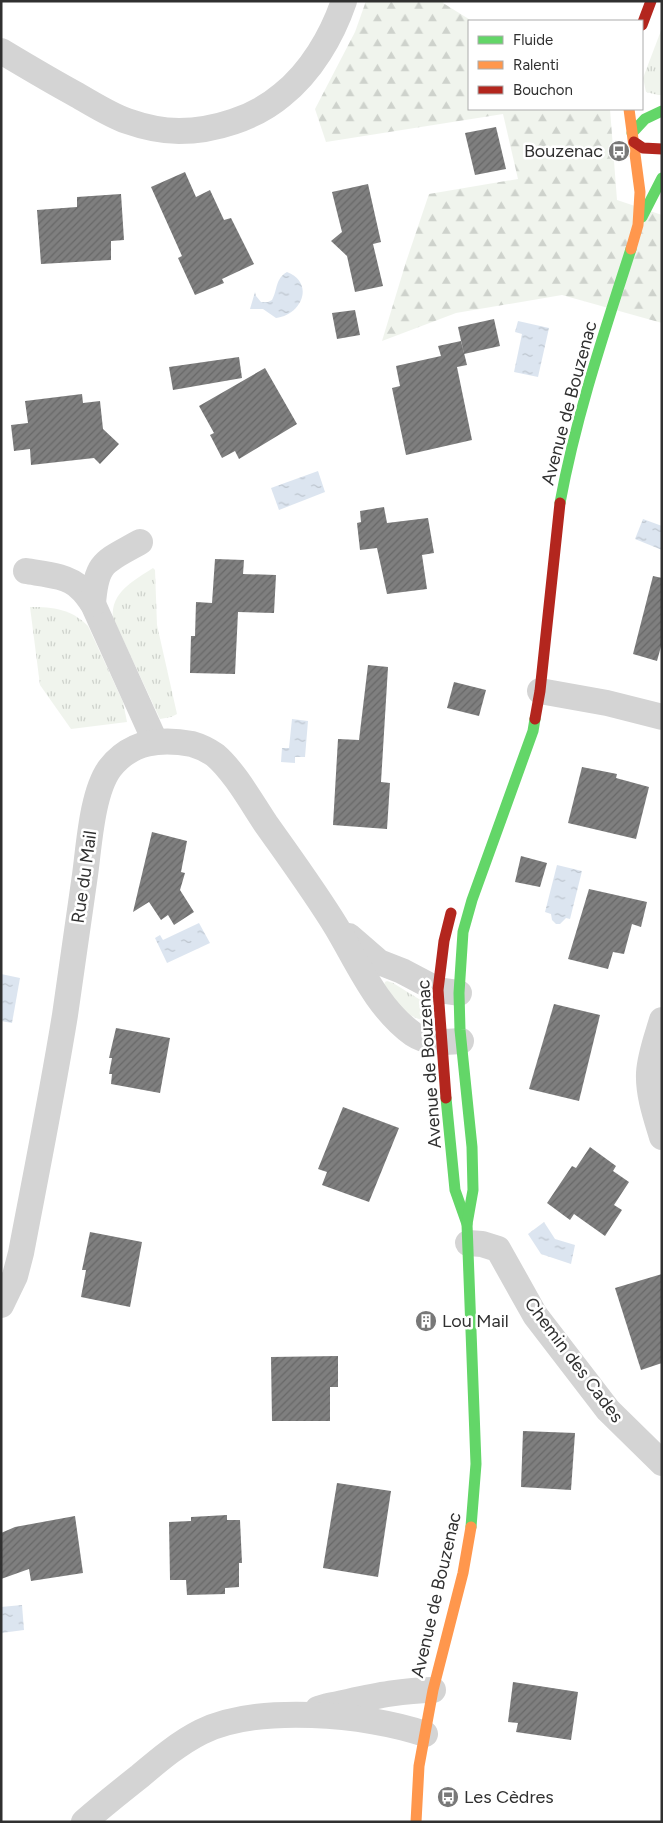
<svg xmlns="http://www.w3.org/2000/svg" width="663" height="1823" font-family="Figtree,sans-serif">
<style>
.grass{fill:url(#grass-tufts)}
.forest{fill:url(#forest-firs)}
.water{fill:url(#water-ripples)}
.building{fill:url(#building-hatch)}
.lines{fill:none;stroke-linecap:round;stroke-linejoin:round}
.street{stroke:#d4d4d4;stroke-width:26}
.fast{stroke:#63d668;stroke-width:11}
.slow{stroke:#ff974d;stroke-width:11}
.jam{stroke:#b3261e;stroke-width:11}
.labels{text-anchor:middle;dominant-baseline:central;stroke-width:5;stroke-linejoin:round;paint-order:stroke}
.poi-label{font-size:18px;fill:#303030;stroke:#fff;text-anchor:start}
.street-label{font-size:18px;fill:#303030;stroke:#fff}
</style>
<defs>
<pattern id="grass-tufts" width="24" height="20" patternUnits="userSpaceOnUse" patternTransform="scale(1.25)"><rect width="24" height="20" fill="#f0f4ed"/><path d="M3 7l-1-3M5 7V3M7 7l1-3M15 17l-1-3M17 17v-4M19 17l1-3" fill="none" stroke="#ced2cc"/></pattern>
<pattern id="forest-firs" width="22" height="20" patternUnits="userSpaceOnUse" patternTransform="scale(1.25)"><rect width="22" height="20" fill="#f0f4ed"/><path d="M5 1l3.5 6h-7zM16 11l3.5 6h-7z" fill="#ced2cc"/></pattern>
<pattern id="water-ripples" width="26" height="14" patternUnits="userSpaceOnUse" patternTransform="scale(1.25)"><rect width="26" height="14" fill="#dce5f0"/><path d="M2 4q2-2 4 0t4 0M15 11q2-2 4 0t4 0" fill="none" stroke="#bdc5ce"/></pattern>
<pattern id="building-hatch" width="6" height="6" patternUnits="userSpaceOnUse" patternTransform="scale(1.25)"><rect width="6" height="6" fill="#7f7f7f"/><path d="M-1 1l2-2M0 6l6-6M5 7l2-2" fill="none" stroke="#686868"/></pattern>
</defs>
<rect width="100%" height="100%" fill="#fff"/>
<g class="grass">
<path d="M662 28V95H658L646 92 643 78Z"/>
<path d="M153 568 155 570 157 625 177 714 171 717 160 719 113 618C110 592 135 580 153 568Z"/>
<path d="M30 607C54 607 71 609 88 626L123 702 127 722 71 729 40 685Z"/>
<path d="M387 981 393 983 427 1004 426 1020C407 1020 394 998 384 985L385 982Z"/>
</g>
<path class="forest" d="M366 1H444L443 3 472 21H469V109H610L617 200 662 215V323L562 295 456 313 382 341 406 262 429 194 518 179 503 114 326 142 315 109 355 32Z"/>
<g class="water">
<path d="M287 272C315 283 302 315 276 318L263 309H250L255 292 256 296 261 302H268L272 300C278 289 275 279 287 272Z"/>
<path d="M518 321 549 328 538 377 514 372 522 334 515 332Z"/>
<path d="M318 471 325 492 279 510 271 488Z"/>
<path d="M643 519 662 526V550L635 539Z"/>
<path d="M292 719 308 721 305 757H295V763L281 762 282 748H289Z"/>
<path d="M557 865 582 871 570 919 566 918 560 924H556L552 920 551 914 545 912Z"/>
<path d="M199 923 210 943 167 963 155 938 160 935 163 940Z"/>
<path d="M1 974 20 978 12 1023 1 1021Z"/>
<path d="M544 1222 555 1239 575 1245 571 1264 541 1254 528 1234Z"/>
<path d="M22 1605 24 1630 1 1633V1607Z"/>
</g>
<g class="building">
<path d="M496 127 506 169 475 175 465 133Z"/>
<path d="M185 172 196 197 210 190 224 220 231 218 254 264 222 279 224 283 195 295 178 258 182 256 151 187Z"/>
<path d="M368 184 381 242 373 244 383 286 355 292 347 256 331 241 342 232 332 192Z"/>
<path d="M121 194 124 240 111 241V260L41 264 37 210 77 207V197Z"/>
<path d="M355 310 360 335 337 339 332 313Z"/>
<path d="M494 319 500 346 464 354 458 327Z"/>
<path d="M461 341 467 365 457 367 472 440 406 455 392 388 400 386 396 366 441 356 438 346Z"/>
<path d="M239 357 242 378 173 390 169 367Z"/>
<path d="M265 368 297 424 239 459 235 451 222 458 210 435 214 433 199 406Z"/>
<path d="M82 394 83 403 100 401 103 429 119 444 100 464 94 458 31 465 30 449 14 451 11 425 28 423 25 401Z"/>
<path d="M384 507 387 523 428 518 434 553 422 555 427 589 387 594 377 548 360 550 357 523 361 522 360 511Z"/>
<path d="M215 559 244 560 243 574 276 575 274 613 238 612 235 674 190 673 191 636H195L196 602 212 603Z"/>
<path d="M653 576 662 578V643L657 661 633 654Z"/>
<path d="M368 665 388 667 381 782 390 783 387 829 333 825 338 739 359 740Z"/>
<path d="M454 682 486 690 479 716 447 708Z"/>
<path d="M582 767 617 774 616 778 649 787 636 839 568 823Z"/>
<path d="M152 832 187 841 181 872 185 873 180 890 194 912 174 925 168 915 161 920 149 902 133 912Z"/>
<path d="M521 856 547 863 540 887 515 882Z"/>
<path d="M589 889 647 902 641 927 632 924 624 954 613 952 608 969 568 959Z"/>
<path d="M554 1004 600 1015 579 1101 529 1089Z"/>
<path d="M116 1028 170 1038 160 1093 111 1084 112 1074H109L112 1058H109Z"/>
<path d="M343 1107 399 1128 369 1202 322 1185 327 1172 318 1169Z"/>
<path d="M590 1147 616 1166 613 1171 629 1182 614 1205 622 1210 605 1236 574 1214 570 1220 547 1203 572 1166 576 1168Z"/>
<path d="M90 1232 142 1242 130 1307 81 1297 86 1270H82Z"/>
<path d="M662 1274V1363L641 1370 615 1288Z"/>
<path d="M338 1356V1387H330V1421H272L271 1357Z"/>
<path d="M523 1431 575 1433 571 1490 521 1487Z"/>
<path d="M337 1483 391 1491 378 1577 323 1568Z"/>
<path d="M227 1515V1520H240L242 1563H239V1587L225 1588V1594L187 1595 186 1580H170L169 1522 191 1521V1517Z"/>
<path d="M75 1516 83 1573 31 1581 29 1569 1 1579V1533L15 1527Z"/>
<path d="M513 1682 578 1692 571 1740 516 1732 518 1723 508 1722Z"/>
</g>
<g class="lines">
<g class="street">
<path d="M1 51C26 66 51 81 77 95 93 104 110 115 127 121 144 127 162 131 179 131 214 131 255 118 282 95 311 72 332 36 344 1"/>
<path d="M26 571C43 574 67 575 80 588 85 592 89 598 93 604L155 741"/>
<path d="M93 604C96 561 105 562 140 542"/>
<path d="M540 691 607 703 662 717"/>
<path d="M349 936 379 962 402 971 438 990 459 993"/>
<path d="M662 1020C657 1037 650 1055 649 1073 648 1094 656 1117 662 1137"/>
<path d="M468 1243 482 1244 498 1249 535 1315 608 1410 662 1463"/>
<path d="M1 1305 15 1276 21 1253C36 1174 52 1095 65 1015 72 969 78 922 85 875 89 846 92 792 110 768 131 741 161 738 192 744 199 746 209 751 215 755 234 771 252 803 266 824 290 858 315 892 337 928 359 965 377 1008 413 1034 428 1044 444 1042 461 1041"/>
<path d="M318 1709 328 1706C363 1699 397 1690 433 1690"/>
<path d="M84 1822C102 1806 121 1791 140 1776 159 1760 179 1743 201 1732 257 1704 367 1714 425 1734"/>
</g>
<g class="fast">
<path d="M632 133 645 119 662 111"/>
<path d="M642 217 662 178"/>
<path d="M560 503C576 416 604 333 631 249"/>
<path d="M446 1098 455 1190 467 1224 476 1464 471 1527"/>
<path d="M467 1224 473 1190 472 1147 460 1030 459 993 463 932 472 900 533 731 535 719"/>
</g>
<g class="slow">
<path d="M629 109 640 192 638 225 631 249"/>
<path d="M416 1822 419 1766 433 1690 463 1573 471 1527"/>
</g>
<g class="jam">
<path d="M642 25 651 1"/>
<path d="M634 142 643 148 662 149"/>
<path d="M535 719 540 691 560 503"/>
<path d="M446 1098 438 990 444 941 451 913"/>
</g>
</g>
<defs>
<g id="bus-disc" transform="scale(1.125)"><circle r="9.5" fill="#787878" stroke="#fff"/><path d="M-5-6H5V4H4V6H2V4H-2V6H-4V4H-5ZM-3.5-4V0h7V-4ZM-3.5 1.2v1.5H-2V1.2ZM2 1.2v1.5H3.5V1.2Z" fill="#fff"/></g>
<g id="building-disc" transform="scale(1.125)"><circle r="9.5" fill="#787878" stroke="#fff"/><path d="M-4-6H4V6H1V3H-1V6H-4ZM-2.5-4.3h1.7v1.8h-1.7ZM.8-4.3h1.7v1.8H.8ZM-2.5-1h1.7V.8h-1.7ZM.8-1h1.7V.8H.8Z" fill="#fff"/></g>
</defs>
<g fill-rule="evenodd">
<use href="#bus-disc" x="619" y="151"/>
<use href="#building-disc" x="426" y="1321"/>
<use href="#bus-disc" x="448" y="1797"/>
</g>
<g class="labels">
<g class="poi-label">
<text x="603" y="151" text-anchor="end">Bouzenac</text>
<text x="442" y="1321">Lou Mail</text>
<text x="464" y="1797">Les Cèdres</text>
</g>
<g class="street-label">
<text transform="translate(569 403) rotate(-75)">Avenue de Bouzenac</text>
<text transform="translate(84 877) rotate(-82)">Rue du Mail</text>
<text transform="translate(429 1064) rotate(-94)">Avenue de Bouzenac</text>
<text transform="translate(574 1360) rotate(53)">Chemin des Cades</text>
<text transform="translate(436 1595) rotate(-77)">Avenue de Bouzenac</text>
</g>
</g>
<rect width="663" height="1823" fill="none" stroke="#303030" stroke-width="5"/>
<rect x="468" y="20" width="175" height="90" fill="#ffffff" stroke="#acacac"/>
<rect x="478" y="36" width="25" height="8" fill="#63d668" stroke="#acacac"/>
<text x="513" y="45" font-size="15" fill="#303030">Fluide</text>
<rect x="478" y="61" width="25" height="8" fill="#ff974d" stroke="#acacac"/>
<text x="513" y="70" font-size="15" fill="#303030">Ralenti</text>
<rect x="478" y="86" width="25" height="8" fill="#b3261e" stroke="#acacac"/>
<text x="513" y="95" font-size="15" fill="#303030">Bouchon</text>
</svg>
